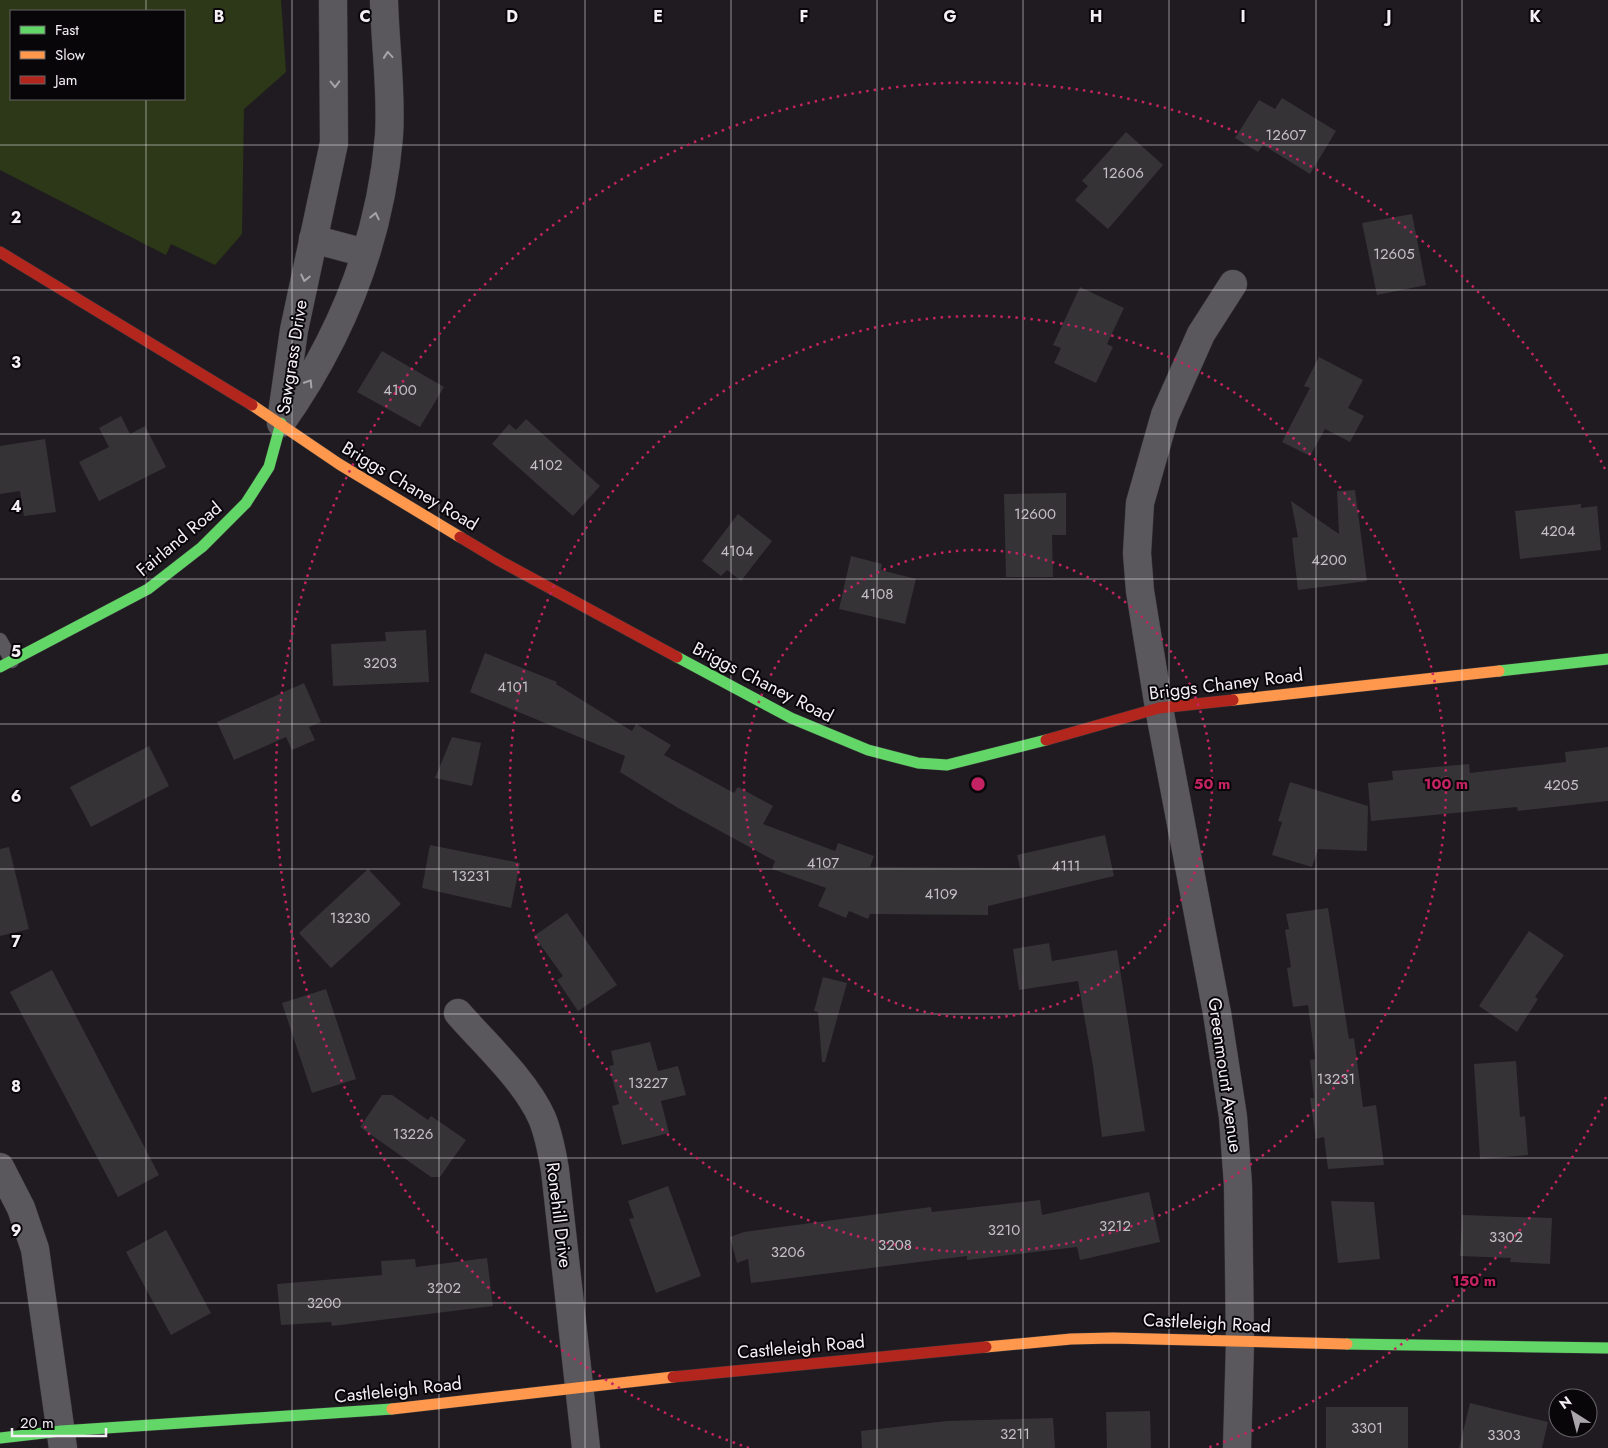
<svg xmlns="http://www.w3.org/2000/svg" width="1608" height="1448" font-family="Jost,sans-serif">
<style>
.green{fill:#2c3817;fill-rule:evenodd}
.building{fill:#363337}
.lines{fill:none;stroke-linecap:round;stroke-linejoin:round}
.lane-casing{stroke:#3a383c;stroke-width:15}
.street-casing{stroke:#3a383c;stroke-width:29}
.fast-casing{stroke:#3a383c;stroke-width:12}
.slow-casing{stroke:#3a383c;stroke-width:12}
.jam-casing{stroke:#3a383c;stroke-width:12}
.lane{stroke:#5a585c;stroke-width:14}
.street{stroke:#5a585c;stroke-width:28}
.fast{stroke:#63d668;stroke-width:11}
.slow{stroke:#ff974d;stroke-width:11}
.jam{stroke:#b3261e;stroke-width:11}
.oneway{stroke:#a6a4a8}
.grid{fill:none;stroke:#f3eff4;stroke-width:1;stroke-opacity:0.55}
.ring{fill:none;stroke:#c42363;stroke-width:2.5;stroke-dasharray:2.5 5}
.labels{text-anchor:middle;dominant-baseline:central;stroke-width:4;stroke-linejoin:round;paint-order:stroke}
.number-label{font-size:15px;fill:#c4c0c5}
.street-label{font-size:18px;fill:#f3eff4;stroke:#080609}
.grid-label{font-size:16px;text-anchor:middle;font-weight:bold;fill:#f3eff4;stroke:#080609;stroke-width:4;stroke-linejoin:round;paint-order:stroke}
.centre{fill:#c42363;stroke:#080609;stroke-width:2.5}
.ring-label{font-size:15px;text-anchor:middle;font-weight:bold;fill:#c42363;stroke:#080609;stroke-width:4;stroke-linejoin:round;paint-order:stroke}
</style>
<rect width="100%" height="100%" fill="#1f1b20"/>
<path class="green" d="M0 0H281L286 72 244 109 242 234 215 265 171 244 166 255 0 170ZM11 11H184V99H11Z"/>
<g class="building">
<path d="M1282 98 1336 131 1310 174 1263 145 1258 152 1235 138 1259 100 1275 109Z"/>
<path d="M1126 132 1163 165 1108 229 1075 200 1088 186 1082 181Z"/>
<path d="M1412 214 1426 285 1377 295 1362 223Z"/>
<path d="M1080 287 1124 308 1107 344 1113 347 1096 383 1054 363 1061 348 1053 345Z"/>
<path d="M382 351 444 387 420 427 357 392Z"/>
<path d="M1319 357 1363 380 1348 408 1364 416 1350 442 1325 429 1310 456 1282 442 1310 388 1304 386Z"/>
<path d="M121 416 130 434 145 426 166 467 99 501 79 462 109 447 99 428Z"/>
<path d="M526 419 600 486 573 516 492 444 509 424 516 430Z"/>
<path d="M45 439 56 512 24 516 20 491 0 494V446Z"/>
<path d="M1355 490 1367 581 1298 590 1292 538 1298 537 1291 501 1339 534 1337 491Z"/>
<path d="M1066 493V535H1052L1053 577H1006L1004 494Z"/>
<path d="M1581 504V508L1597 506 1601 550 1520 559 1515 511Z"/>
<path d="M738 514 772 541 741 581 727 570 721 576 702 561Z"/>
<path d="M851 556 882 564 881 570 916 579 905 624 839 609Z"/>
<path d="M426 630 429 682 333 686 331 644 386 641 385 632Z"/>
<path d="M485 653 557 682 556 684 632 731 636 724 671 745 664 755 734 793 738 787 773 806 763 824 835 851 838 843 874 856 870 867 1020 868 1017 855 1105 835 1114 876 988 906V915L870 914 868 919 849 911 846 918 818 906 826 888 772 869 775 861 678 808 620 772 625 756 470 692Z"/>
<path d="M304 683 321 722 309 727 315 740 292 750 286 737 234 760 217 722Z"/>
<path d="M452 737 481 743 472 786 435 778Z"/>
<path d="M149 746 169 786 91 827 70 787Z"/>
<path d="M1608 747V801L1518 811 1517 807 1371 821 1368 783 1393 780 1392 771 1469 764 1470 773 1566 762 1565 752Z"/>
<path d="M1290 782 1368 806 1367 851 1318 849 1312 867 1272 855 1282 822 1278 821Z"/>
<path d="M430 845 520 863 511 908 422 888Z"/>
<path d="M9 847 29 929 0 936V849Z"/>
<path d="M368 869 401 904 331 968 299 933Z"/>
<path d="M1328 908 1349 1039 1354 1038 1363 1107 1376 1105 1384 1165 1328 1169 1324 1137 1316 1139 1310 1098H1314L1310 1060 1315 1059 1308 1005 1293 1007 1287 968 1291 967 1285 930 1289 929 1286 914Z"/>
<path d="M567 913 617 985 578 1011 557 980 563 976 534 936Z"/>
<path d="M1529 931 1564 955 1535 997 1538 999 1517 1032 1479 1006Z"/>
<path d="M1049 943 1052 961 1117 950 1145 1131 1102 1137 1093 1066 1078 981 1019 990 1013 949Z"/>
<path d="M52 970 159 1175 118 1197 10 992Z"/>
<path d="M823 977 847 983 825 1062H822L818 1012 814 1011Z"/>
<path d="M326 989 356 1079 312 1093 282 1003Z"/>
<path d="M650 1042 658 1071 678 1066 686 1095 661 1101 669 1133 622 1145 612 1106 619 1104 609 1066 614 1065 611 1051Z"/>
<path d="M1516 1061 1520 1117 1525 1116 1528 1155 1480 1159 1474 1064Z"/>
<path d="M382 1095H392L428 1120 431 1116 466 1140 440 1177H431L360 1127Z"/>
<path d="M668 1186 701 1276 656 1293 629 1219 634 1218 628 1201Z"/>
<path d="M1149 1192 1160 1242 1080 1260 1077 1247 967 1260V1256L751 1283 748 1259 737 1263 730 1237 744 1232 931 1207 932 1212 1040 1200 1042 1215Z"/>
<path d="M1331 1201 1374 1202 1380 1259 1338 1263Z"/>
<path d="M1462 1215 1552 1218 1550 1264 1510 1262 1511 1258 1460 1256Z"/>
<path d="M166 1230 211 1313 171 1335 126 1252Z"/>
<path d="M487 1258 493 1306 332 1326 331 1322 281 1325 277 1284 382 1275 381 1261 415 1259 416 1267Z"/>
<path d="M1470 1403 1548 1422 1542 1448H1459Z"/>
<rect x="1326" y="1407" width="82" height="41"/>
<path d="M1150 1411 1151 1448H1107L1106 1412Z"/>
<path d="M1053 1418 1055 1448H862L861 1431 947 1421Z"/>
</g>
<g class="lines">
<g class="lane-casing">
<path id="lane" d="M0 640 12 661"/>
</g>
<g class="street-casing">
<g id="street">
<path d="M313 239 365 253"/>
<path d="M1233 284 1201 334 1165 415 1140 503 1137 553 1140 591 1159 708 1217 1013 1233 1117 1238 1185 1240 1343 1237 1448"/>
<path d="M281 421 294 330 334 143 333 0"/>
<path d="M281 423C341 338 380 241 389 136 392 91 385 45 384 0"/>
<path d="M458 1013C485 1044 525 1080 542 1118 549 1135 552 1152 555 1170L586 1448"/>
<path d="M0 1167 21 1208 35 1249 63 1448"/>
</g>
</g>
<g class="fast-casing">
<g id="fast">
<path d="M677 657 791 718 868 750 918 763 947 765 1046 740"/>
<path d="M0 667 148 589 202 547 246 503 269 467 281 423"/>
<path d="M1499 671 1608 659"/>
<path d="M1347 1344 1608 1348"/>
<path d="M0 1438 61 1431 392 1409"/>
</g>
</g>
<g class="slow-casing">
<g id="slow">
<path d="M252 405 339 464 460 537"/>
<path d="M1233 700 1499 671"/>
<path d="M986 1347 1071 1339 1113 1338 1347 1344"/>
<path d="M392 1409 673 1377"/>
</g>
</g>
<g class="jam-casing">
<g id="jam">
<path d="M0 252 252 405"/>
<path d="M460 537 500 561 677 657"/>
<path d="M1046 740 1159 708 1233 700"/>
<path d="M673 1377 986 1347"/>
</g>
</g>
<use href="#lane" class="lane"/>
<use href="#street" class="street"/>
<use href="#fast" class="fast"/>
<use href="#slow" class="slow"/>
<use href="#jam" class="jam"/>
</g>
<defs><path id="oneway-chevron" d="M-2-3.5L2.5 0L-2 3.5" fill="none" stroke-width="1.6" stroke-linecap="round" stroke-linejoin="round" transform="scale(1.25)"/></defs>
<g class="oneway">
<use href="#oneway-chevron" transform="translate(388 55) rotate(-95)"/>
<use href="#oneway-chevron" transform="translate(335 84) rotate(89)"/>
<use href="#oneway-chevron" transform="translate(375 216) rotate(-78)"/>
<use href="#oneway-chevron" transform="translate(305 278) rotate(103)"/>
<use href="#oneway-chevron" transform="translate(309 383) rotate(-58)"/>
</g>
<path class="grid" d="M146 0V11M292 0V1448M439 0V1448M585 0V1448M731 0V1448M877 0V1448M1023 0V1448M1169 0V1448M1316 0V1448M1462 0V1448M146 99V1448M0 145H1608M0 290H1608M0 434H1608M0 579H1608M0 724H1608M0 869H1608M0 1014H1608M0 1158H1608M0 1303H1608"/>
<g class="ring">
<circle cx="978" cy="784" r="234"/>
<circle cx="978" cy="784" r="468"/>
<path d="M1606 1097A702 702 0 0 1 1207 1448M749 1448A702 702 0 1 1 1606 471"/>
</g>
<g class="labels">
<g class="number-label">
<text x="1286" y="135">12607</text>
<text x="1123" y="173">12606</text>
<text x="1394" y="254">12605</text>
<text x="400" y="390">4100</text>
<text x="546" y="465">4102</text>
<text x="1035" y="514">12600</text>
<text x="1558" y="531">4204</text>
<text x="737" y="551">4104</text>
<text x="1329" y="560">4200</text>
<text x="877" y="594">4108</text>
<text x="380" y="663">3203</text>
<text x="513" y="687">4101</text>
<text x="1561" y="785">4205</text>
<text x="823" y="863">4107</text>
<text x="1066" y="866">4111</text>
<text x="471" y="876">13231</text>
<text x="941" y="894">4109</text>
<text x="350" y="918">13230</text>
<text x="1336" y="1079">13231</text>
<text x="648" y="1083">13227</text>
<text x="413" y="1134">13226</text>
<text x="1115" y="1226">3212</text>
<text x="1004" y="1230">3210</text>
<text x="1506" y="1237">3302</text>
<text x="895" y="1245">3208</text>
<text x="788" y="1252">3206</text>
<text x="444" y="1288">3202</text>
<text x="324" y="1303">3200</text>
<text x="1367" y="1428">3301</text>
<text x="1015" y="1434">3211</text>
<text x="1504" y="1435">3303</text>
</g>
<g class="street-label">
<text transform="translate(292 357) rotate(-81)">Sawgrass Drive</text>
<text transform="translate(410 486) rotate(31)">Briggs Chaney Road</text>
<text transform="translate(179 539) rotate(-40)">Fairland Road</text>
<text transform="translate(763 682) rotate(27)">Briggs Chaney Road</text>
<text transform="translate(1226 684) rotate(-7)">Briggs Chaney Road</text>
<text transform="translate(1225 1075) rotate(82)">Greenmount Avenue</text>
<text transform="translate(559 1215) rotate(83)">Ronehill Drive</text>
<text transform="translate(1207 1323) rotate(3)">Castleleigh Road</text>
<text transform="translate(801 1347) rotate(-5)">Castleleigh Road</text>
<text transform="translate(398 1390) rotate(-6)">Castleleigh Road</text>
</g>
</g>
<g class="grid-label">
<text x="219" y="22">B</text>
<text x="365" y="22">C</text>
<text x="512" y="22">D</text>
<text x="658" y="22">E</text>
<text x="804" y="22">F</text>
<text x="950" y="22">G</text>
<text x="1096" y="22">H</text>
<text x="1243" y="22">I</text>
<text x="1389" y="22">J</text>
<text x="1535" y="22">K</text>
<text x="16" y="223">2</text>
<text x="16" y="368">3</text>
<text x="16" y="512">4</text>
<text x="16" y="657">5</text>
<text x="16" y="802">6</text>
<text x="16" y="947">7</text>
<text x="16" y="1092">8</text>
<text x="16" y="1236">9</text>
</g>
<circle cx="978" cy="784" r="8" class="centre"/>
<g class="ring-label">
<text x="1212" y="789">50 m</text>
<text x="1446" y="789">100 m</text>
<text x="1474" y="1286">150 m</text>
</g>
<rect x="10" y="10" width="175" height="90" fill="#080609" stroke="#666367"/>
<rect x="20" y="26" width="25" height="8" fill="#63d668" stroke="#666367"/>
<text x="55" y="35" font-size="15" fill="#f3eff4">Fast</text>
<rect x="20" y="51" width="25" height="8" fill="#ff974d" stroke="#666367"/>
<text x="55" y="60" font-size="15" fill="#f3eff4">Slow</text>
<rect x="20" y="76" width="25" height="8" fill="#b3261e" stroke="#666367"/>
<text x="55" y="85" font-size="15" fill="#f3eff4">Jam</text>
<g transform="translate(1573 1413) rotate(324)"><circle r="24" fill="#080609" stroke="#666367"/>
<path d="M0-4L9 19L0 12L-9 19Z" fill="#a9a5aa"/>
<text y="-8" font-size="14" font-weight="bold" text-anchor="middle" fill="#f3eff4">N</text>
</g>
<path d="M12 1428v8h94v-8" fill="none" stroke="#f3eff4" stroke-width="2.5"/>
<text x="20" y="1428" font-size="15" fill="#f3eff4" stroke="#080609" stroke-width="4" paint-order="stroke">20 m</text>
</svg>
